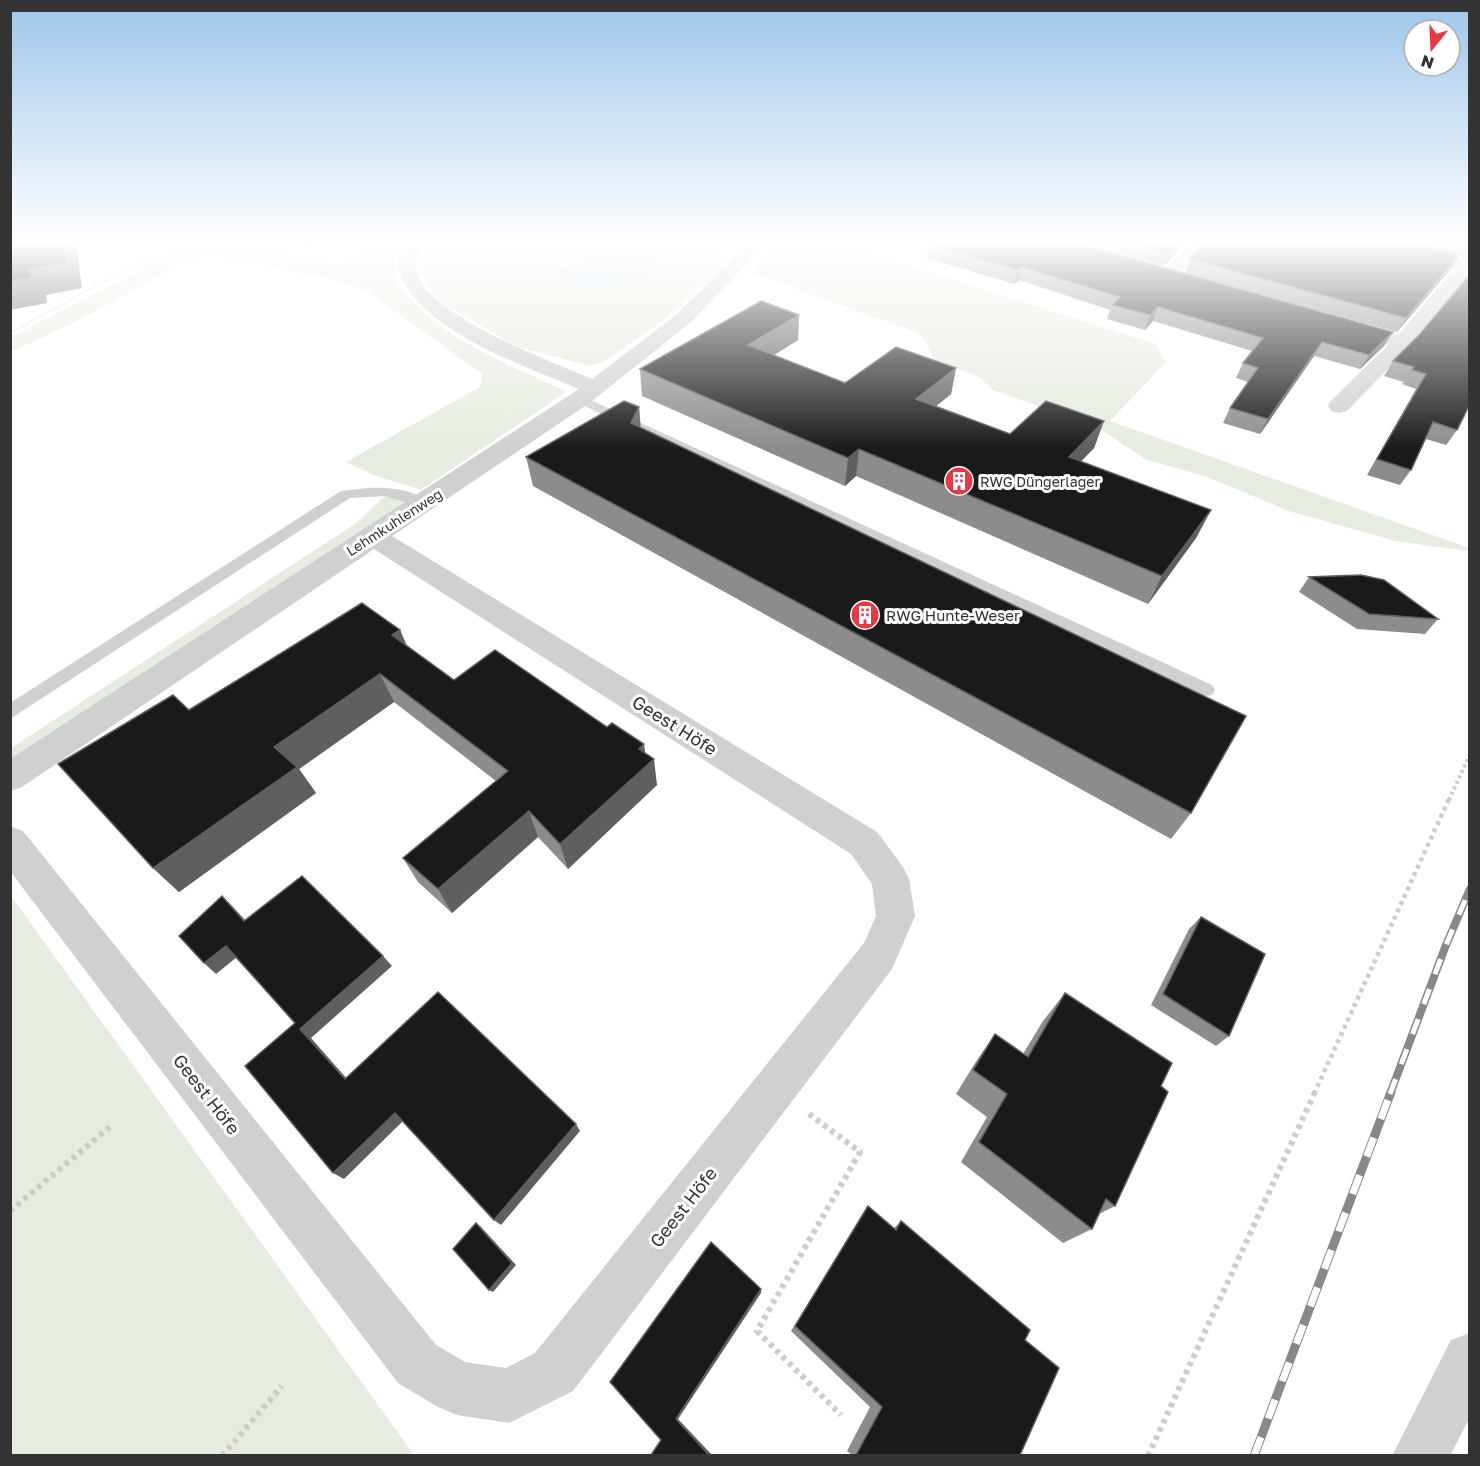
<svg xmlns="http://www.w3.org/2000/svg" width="1480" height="1466" font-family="'Golos Text',sans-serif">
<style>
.green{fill:#e6ecdf;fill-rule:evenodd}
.water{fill:#cfe2ee}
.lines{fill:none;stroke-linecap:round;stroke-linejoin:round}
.path-far3{stroke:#cdcdcd;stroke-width:2;stroke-dasharray:1.5 1.5;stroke-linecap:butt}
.path-far2{stroke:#cdcdcd;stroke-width:4;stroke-dasharray:3 3;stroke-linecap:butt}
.path-far1{stroke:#cdcdcd;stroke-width:4.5;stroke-dasharray:4 4;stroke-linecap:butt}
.path{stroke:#cdcdcd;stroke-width:6;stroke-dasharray:4.5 4.5;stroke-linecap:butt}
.lane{fill:#d0d0d0;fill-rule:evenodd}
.street{fill:#d0d0d0;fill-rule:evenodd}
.rail-far1-casing{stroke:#888;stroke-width:8}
.rail-casing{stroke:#888;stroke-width:9}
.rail-far1{stroke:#fff;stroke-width:5;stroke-dasharray:16;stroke-linecap:butt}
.rail{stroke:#fff;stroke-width:7;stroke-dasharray:20;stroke-linecap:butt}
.wall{fill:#8c8c8c;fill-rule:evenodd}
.shaded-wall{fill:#5f5f5f}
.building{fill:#1a1a1a;stroke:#5f5f5f;stroke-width:1.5}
.labels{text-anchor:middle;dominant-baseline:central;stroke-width:6;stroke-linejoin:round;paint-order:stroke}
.far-poi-label{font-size:14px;fill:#333;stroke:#fff;text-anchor:start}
.far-street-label{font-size:14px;fill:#333;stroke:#fff}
.poi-label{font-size:15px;fill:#333;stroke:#fff;text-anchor:start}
.near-street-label{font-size:18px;fill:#333;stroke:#fff}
</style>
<rect width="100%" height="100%" fill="#fff"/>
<g class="green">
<path d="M183 243H233L344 266 373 243H405C397 255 392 268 397 282 398 287 404 292 408 296 448 342 511 365 565 391L563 394 421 490 374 475 346 462 480 387 482 374 367 291 335 280 223 257 207 256 188 260 77 321 11 352V337L131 275Z"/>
<path d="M434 243H700L731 262 662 321 602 363 590 366 518 347 445 305 430 290 422 271 426 255ZM587 257 627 280 584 285 557 268Z"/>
<path d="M779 243H837L1155 344 1166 362 1110 421 1469 548V551L1395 541 1289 511 1205 476 1147 460 1097 427 993 390 981 378 934 359 923 338 913 331 752 273Z"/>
<path d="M385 495 408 504 11 762V748L358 522Z"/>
<path d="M10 896H11L414 1455H11Z"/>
</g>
<path class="water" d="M622 252C638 252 651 253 663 264L660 271 652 276 591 286 564 279 553 271 587 257Z"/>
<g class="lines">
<path class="path-far3" d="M10 333 175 243"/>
<path class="path-far2" d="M1449 800 1470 754"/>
<path class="path-far1" d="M1314 1094 1449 799"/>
<g class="path">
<path d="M809 1114 860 1152 757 1331 841 1415"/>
<path d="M10 1211 111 1126"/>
<path d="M222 1456 282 1386"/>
<path d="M1148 1456 1315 1092"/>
</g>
<g class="lane">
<path d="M580 395 1212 685 1215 690 1212 695 1206 696 1200 695 576 402 574 399Z"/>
<path d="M368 488C387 487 416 489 430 504L423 508 385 496 350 498 10 719V703L341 491Z"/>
</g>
<g class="street">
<path d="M408 243H425L415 265C416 269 417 274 419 278 438 319 550 361 592 379L676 315 749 243H767L690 323 588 404 392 536 877 832 903 867 909 879 915 916 892 969 573 1391 509 1423 457 1415 438 1407 398 1383 10 871V826L23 831 436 1345 465 1362 506 1368 535 1353 864 943 876 916 872 884 851 854 374 549 22 787 10 791V759L579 389C523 365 413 329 397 265Z"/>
<path d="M1188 243H1206L1175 280H1163L1160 276 1163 272Z"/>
<path d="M1371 243C1392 243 1468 245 1470 273L1409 347 1347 411 1339 413 1331 411 1328 406 1331 401 1388 345 1339 331 1336 327 1339 323 1346 321 1398 335 1452 271 1447 264 1373 247Z"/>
<path d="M1470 1333V1417L1450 1456H1392L1451 1340Z"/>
</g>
<g class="rail-far1-casing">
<path id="rail-far1" d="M1390 1094 1446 945 1470 889"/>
</g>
<g class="rail-casing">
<path id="rail" d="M1254 1456 1391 1092"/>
</g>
<use href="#rail-far1" class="rail-far1"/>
<use href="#rail" class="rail"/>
</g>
<g class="wall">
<path d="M289 243H318L310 248Z"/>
<path d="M928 243H1077L1393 332 1384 346 1360 369 1314 356 1260 434 1223 423 1230 408 1248 382 1236 378 1243 363 1252 351 1153 321 1145 330 1107 319 1110 310 1019 280 1014 284 926 258 929 244Z"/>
<path d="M1083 243H1185L1164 266Z"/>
<path d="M1203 243H1470V267L1468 263 1457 254H1455L1458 257 1449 271 1397 332 1185 273 1190 259ZM1419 245H1428L1443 250Z"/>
<path d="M799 315 798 340 774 355 845 383 956 368 951 394 936 406 1010 434 1104 421 1094 448 1081 461 1211 510 1196 538 1148 604 856 476 845 486 642 396 640 369Z"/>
<path d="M1420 334 1457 430 1446 445 1426 439 1411 470 1400 485 1367 475 1416 389 1402 384 1404 382 1384 376 1393 361Z"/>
<path d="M639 407 641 428 1191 813 1171 839 533 486 526 457Z"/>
<path d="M1309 577 1438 619 1425 634 1357 629 1299 592Z"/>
<path d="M400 630 407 646 454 680 645 753 657 785 568 869 538 837 452 913 418 882 403 858 496 781 394 702 299 769 316 793 179 892 153 868 189 710Z"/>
<path d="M1201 917 1229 1036 1216 1046 1151 1005 1189 929Z"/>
<path d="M1065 993 1161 1086 1115 1206 1099 1214 1092 1229 1063 1243 961 1162 987 1117 956 1094 977 1060 995 1034 1023 1054 1043 1021Z"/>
<path d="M868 1206 894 1228 901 1221 1025 1340 1020 1455H852L847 1451 870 1407 791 1331Z"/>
</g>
<g class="shaded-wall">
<path d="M65 243H76L82 288 46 295 47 303 10 310V282Z"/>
<path d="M309 243H318L310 248Z"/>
<path d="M1178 243H1185L1164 266 1169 253Z"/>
<path d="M1458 257 1449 271 1397 332 1406 318Z"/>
<path d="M1022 267 1019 280 1014 284 1018 270Z"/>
<path d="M1158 307 1153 321 1145 330 1150 315Z"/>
<path d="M799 315 798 340 748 371V345Z"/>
<path d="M1393 332 1384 346 1360 369 1369 355Z"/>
<path d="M1322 342 1314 356 1260 434 1268 419Z"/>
<path d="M956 368 951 394 912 426 916 399Z"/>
<path d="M639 407 641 435 631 423Z"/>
<path d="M1104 421 1094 448 1059 484 1069 457Z"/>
<path d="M859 449 856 476 845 486 848 458Z"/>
<path d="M1211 510 1196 538 1148 604 1162 576Z"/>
<path d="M400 630 412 658 392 635Z"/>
<path d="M380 674 394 702 299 769 316 793 179 892 153 868 274 747Z"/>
<path d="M644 744 647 765 654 759 657 785 568 869 560 844 639 749Z"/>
<path d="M529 811 538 837 452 913 438 889Z"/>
<path d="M222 896 233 907 255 931 244 921Z"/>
<path d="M226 946 237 957 216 974 204 963Z"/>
<path d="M383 956 392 966 311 1038 355 1088 345 1079 300 1029Z"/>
<path d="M395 1113 404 1120 344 1179 333 1173Z"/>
<path d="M576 1124 580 1131 501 1225 494 1220Z"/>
<path d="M476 1223 480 1226 516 1265 493 1292 489 1290Z"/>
<path d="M761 1289V1293L678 1419 712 1455H709L676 1419Z"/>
</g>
<g class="building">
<path d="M10 243H65L67 263 30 269 31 278 10 282Z"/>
<path d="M929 243H1077L1393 332 1369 355 1322 342 1268 419 1230 408 1258 368 1243 363 1263 338 1158 307 1150 315 1112 305 1120 297 1022 267 1018 270 928 244Z"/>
<path d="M1135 243H1178L1169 253Z"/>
<path d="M1203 243H1413L1454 252 1458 257 1406 318 1190 259Z"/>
<path d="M1470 274V404L1457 430 1433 422 1411 470 1377 459 1426 374 1412 370 1414 367 1393 361 1420 334Z"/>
<path d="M761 301 799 315 748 345 845 383 896 347 956 368 916 399 1010 434 1046 401 1104 421 1069 457 1211 510 1162 576 859 449 848 458 640 369Z"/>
<path d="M624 401 639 407 631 423 1246 716 1191 813 526 457Z"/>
<path d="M1361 575 1384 580 1438 619 1369 614 1309 577Z"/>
<path d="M362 603 400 630 392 635 454 680 495 650 607 727 612 723 644 744 639 749 654 759 560 844 529 811 438 889 403 858 508 771 380 674 274 747 297 767 153 868 58 764 173 695 189 710Z"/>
<path d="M302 876 383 956 300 1029 345 1079 438 992 576 1124 494 1220 395 1113 333 1173 245 1066 295 1023 226 946 204 963 179 936 222 896 244 921Z"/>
<path d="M1201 917 1265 954 1229 1036 1163 994Z"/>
<path d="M1065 993 1172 1063 1161 1086 1168 1092 1115 1206 1106 1199 1092 1229 979 1142 1007 1094 973 1070 995 1034 1028 1057Z"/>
<path d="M868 1206 896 1230 901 1221 1030 1330 1025 1340 1059 1368 1020 1455H856L882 1407 795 1326Z"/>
<path d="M476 1223 512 1263 489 1290 453 1249Z"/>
<path d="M711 1242 761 1289 676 1419 709 1455H651L661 1440 610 1382Z"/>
</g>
<linearGradient id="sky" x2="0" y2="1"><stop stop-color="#9ec6ea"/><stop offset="0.54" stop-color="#fff"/><stop offset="1" stop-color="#fff" stop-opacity="0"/></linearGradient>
<rect width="1480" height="449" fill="url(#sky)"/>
<defs>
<g id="building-disc" transform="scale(1.5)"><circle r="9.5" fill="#e63946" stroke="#fff"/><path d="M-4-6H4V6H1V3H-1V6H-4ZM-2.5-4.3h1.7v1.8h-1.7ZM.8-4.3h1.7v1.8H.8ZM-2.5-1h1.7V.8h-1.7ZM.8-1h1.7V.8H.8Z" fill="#fff"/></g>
</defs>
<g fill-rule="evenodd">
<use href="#building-disc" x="959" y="481"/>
<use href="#building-disc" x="865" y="615"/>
</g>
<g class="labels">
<g class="far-poi-label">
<text x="980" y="481">RWG Düngerlager</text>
</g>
<g class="far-street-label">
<text transform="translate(394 522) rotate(-33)">Lehmkuhlenweg</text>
</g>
<g class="poi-label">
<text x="886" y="615">RWG Hunte-Weser</text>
</g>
<g class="near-street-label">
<text transform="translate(675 725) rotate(32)">Geest Höfe</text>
<text transform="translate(207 1094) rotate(52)">Geest Höfe</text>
<text transform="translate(683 1207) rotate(-52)">Geest Höfe</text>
</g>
</g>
<rect width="1480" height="1466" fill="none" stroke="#333333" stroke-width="24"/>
<g transform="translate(1432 48) rotate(198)"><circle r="28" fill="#ffffff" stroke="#adadad" stroke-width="1.5"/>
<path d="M0-4.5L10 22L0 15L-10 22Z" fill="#e63946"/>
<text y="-9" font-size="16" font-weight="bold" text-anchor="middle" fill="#333333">N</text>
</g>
</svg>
